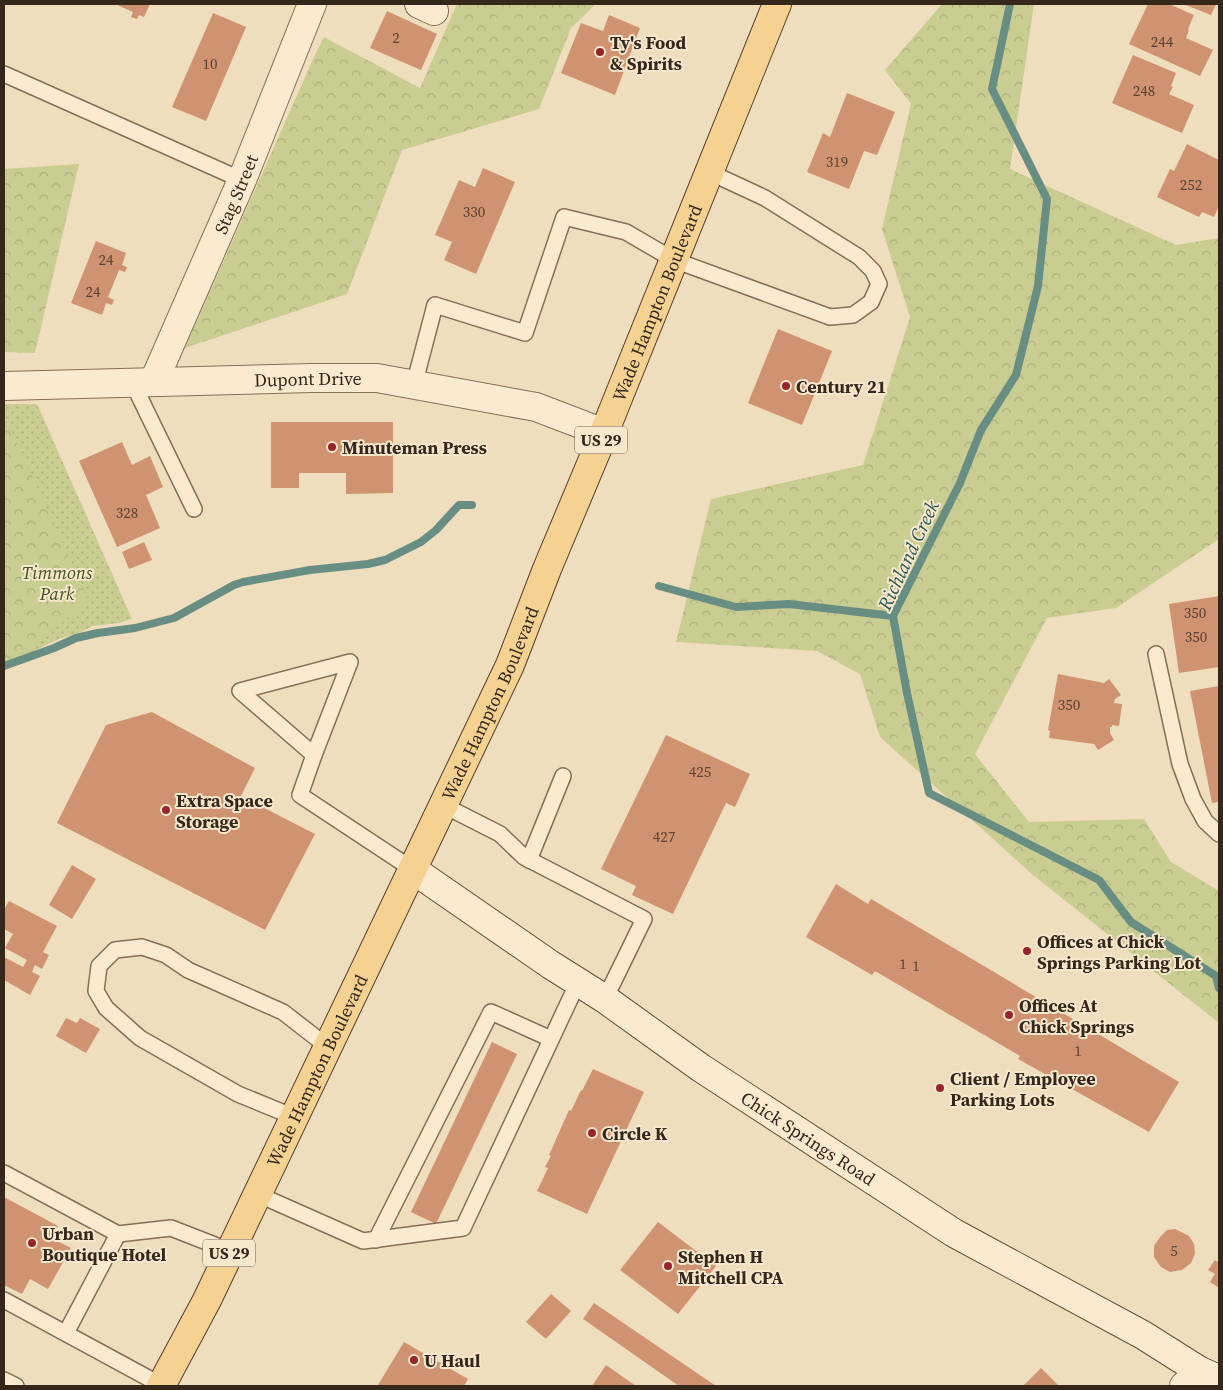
<svg xmlns="http://www.w3.org/2000/svg" width="1223" height="1390" font-family="'Source Serif 4',serif">
<style>
.grass{fill:url(#grass-dots)}
.forest{fill:url(#forest-crowns)}
.lines{fill:none;stroke-linecap:round;stroke-linejoin:round}
.stream{stroke:#688e83;stroke-width:8}
.building{fill:#cf9371}
.lane-casing{stroke:#876e56;stroke-width:18}
.street-casing{stroke:#876e56;stroke-width:30}
.secondary-casing{stroke:#694f39;stroke-width:30}
.primary-casing{stroke:#543c2b;stroke-width:30}
.lane{stroke:#faebd0;stroke-width:15}
.street{stroke:#faebd0;stroke-width:28}
.secondary{stroke:#faebd0;stroke-width:28}
.primary{stroke:#f5d192;stroke-width:28}
.poi-dot{fill:#98242b;stroke:#f6e8cd;stroke-width:2}
.labels{text-anchor:middle;dominant-baseline:central;stroke-width:4;stroke-linejoin:round;paint-order:stroke}
.number-label{font-size:15px;fill:#5c4230}
.shield{fill:#f6e8cd;stroke:#706150;stroke-width:1}
.shield-label{font-size:16px;font-weight:bold;fill:#36271b}
.poi-label{font-size:18px;font-weight:bold;fill:#36271b;stroke:#f6e8cd;text-anchor:start}
.street-label{font-size:18px;fill:#36271b;stroke:#f6e8cd}
.park-label{font-size:18px;font-style:italic;fill:#495321;stroke:#f6e8cd}
.water-label{font-size:19px;font-style:italic;fill:#2a5651;stroke:#f6e8cd}
</style>
<defs>
<pattern id="grass-dots" width="8" height="8" patternUnits="userSpaceOnUse" patternTransform="scale(1.25)"><rect width="8" height="8" fill="#c9cd91"/><path d="M2 2h.1M6 6h.1" fill="none" stroke="#adb07c" stroke-width="1.8" stroke-linecap="round"/></pattern>
<pattern id="forest-crowns" width="20" height="18" patternUnits="userSpaceOnUse" patternTransform="scale(1.25)"><rect width="20" height="18" fill="#c9cd91"/><path d="M2 6a3 3 0 1 1 6 0M12 15a3 3 0 1 1 6 0" fill="none" stroke="#adb07c"/></pattern>
</defs>
<rect width="100%" height="100%" fill="#efdebd"/>
<path class="grass" d="M4 404H37L132 619 119 623 93 626 79 633 59 639 44 646 8 665 4 666Z"/>
<g class="forest">
<path d="M457 4H596L571 28 539 109 402 150 347 294 185 348 314 57 324 37 420 88Z"/>
<path d="M942 4H1034L1010 169 1176 245 1219 238V539L1116 608 1047 618 975 754 1029 822 1144 819 1171 862 1219 891V1023L1033 875 880 737 860 674 817 651 676 642 711 499 863 465 910 317 882 229 911 104 885 70Z"/>
<path d="M79 164 35 353 4 352V169Z"/>
<path d="M4 423H8L89 601 4 668Z"/>
</g>
<g class="lines">
<g class="stream">
<path d="M1010 4 992 89 1047 199 1038 286 1016 375 981 430 960 483 893 616 907 693 929 793 1099 880 1131 922 1216 976 1219 988"/>
<path d="M659 586 736 607 789 604 893 616"/>
<path d="M4 666 54 648 76 638 98 633 135 628 174 618 234 585 243 582 310 570 368 564 385 560 421 542 436 530 459 505H472"/>
</g>
</g>
<g class="building">
<path d="M115 4H150L144 17 139 15 137 19 131 17 133 12Z"/>
<path d="M1148 4H1169L1194 15 1188 29 1189 30 1186 38 1213 50 1200 76 1129 44Z"/>
<path d="M1183 4H1216L1211 15Z"/>
<path d="M387 11 437 34 421 70 370 48Z"/>
<path d="M213 13 246 27 206 121 172 107Z"/>
<path d="M609 15 640 28 615 95 561 73 581 23 603 31Z"/>
<path d="M1133 55 1176 73 1171 86 1173 87 1169 94 1194 105 1182 133 1112 103Z"/>
<path d="M847 93 895 112 877 155 864 151 849 189 807 172 823 133 830 137Z"/>
<path d="M1187 144 1219 160V206L1214 217 1202 212 1199 217 1157 197 1170 169 1174 171Z"/>
<path d="M483 168 515 182 476 274 444 260 452 242 435 235 459 180 475 187Z"/>
<path d="M96 241 126 253 122 265 127 267 125 272 119 270 108 297 114 300 112 305 106 303 102 315 71 303Z"/>
<path d="M778 329 832 351 802 425 748 403Z"/>
<path d="M271 422H393V493L346 494V473H299V488H271Z"/>
<path d="M122 442 132 465 150 456 163 487 146 495 160 528 117 547 79 461Z"/>
<path d="M144 542 152 560 129 569 122 552Z"/>
<path d="M1219 596V667L1179 673 1169 604Z"/>
<path d="M1058 674 1104 683 1109 679 1121 695 1115 699 1114 703 1122 704 1119 726 1112 725V727H1110V733L1114 740 1098 750 1094 744 1049 738 1050 731 1048 730Z"/>
<path d="M1219 686V802L1212 803 1190 691Z"/>
<path d="M152 712 255 768 241 796 315 834 265 930 57 823 106 725Z"/>
<path d="M666 735 750 774 735 807 726 803 673 914 632 895 636 886 601 869Z"/>
<path d="M72 865 96 879 72 919 49 905Z"/>
<path d="M836 884 868 904 871 899 1179 1082 1149 1132 1018 1059 1020 1056 875 971 872 975 806 937Z"/>
<path d="M9 901 57 926 43 952 49 955 42 969 35 965 32 972 40 976 30 995 4 980V957L23 967 27 960 5 948 13 934 4 929V910Z"/>
<path d="M66 1018 77 1023 80 1018 100 1029 86 1053 56 1036Z"/>
<path d="M492 1042 517 1054 436 1224 411 1212Z"/>
<path d="M593 1069 644 1092 587 1214 537 1191 548 1168 545 1167 551 1156 549 1155 569 1110 571 1111 581 1090 582 1091Z"/>
<path d="M4 1197 58 1226 51 1238 71 1248 48 1289 30 1279 22 1294 4 1285Z"/>
<path d="M658 1222 716 1266 678 1314 620 1270Z"/>
<path d="M1175 1229 1189 1236 1194 1244 1195 1254 1191 1263 1182 1270 1170 1272 1161 1267 1154 1257V1246L1160 1237 1167 1230Z"/>
<path d="M1215 1260 1219 1263V1288L1210 1282 1215 1274 1208 1270Z"/>
<path d="M551 1294 571 1311 546 1339 526 1322Z"/>
<path d="M594 1303 716 1386H679L583 1319Z"/>
<path d="M404 1342 468 1379 464 1386H381L378 1385Z"/>
<path d="M606 1365 636 1386H592Z"/>
<path d="M1041 1368 1059 1386H1023Z"/>
</g>
<g class="lines">
<g class="lane-casing">
<g id="lane">
<path d="M4 74 242 180"/>
<path d="M134 382 139 396 194 509"/>
<path d="M414 385 435 305 525 333 564 217 626 232 674 260 830 317 853 315 871 302 879 284 873 271 859 257 765 198 709 172"/>
<path d="M1156 654 1180 764 1193 799 1205 821 1219 834"/>
<path d="M350 662 314 755 240 691Z"/>
<path d="M314 755 300 795 412 869"/>
<path d="M443 805 500 834 524 857 644 919 605 999"/>
<path d="M529 860 563 776"/>
<path d="M294 1117 238 1094 140 1038 106 1008 96 991 99 966 115 950 142 947 166 955 188 970 283 1012 328 1047"/>
<path d="M4 1173 118 1234 171 1228 230 1251"/>
<path d="M257 1194 363 1241 463 1228 578 982"/>
<path d="M376 1240 491 1012 551 1039"/>
<path d="M4 1300 161 1385"/>
<path d="M66 1333 118 1234"/>
<path d="M4 1380 16 1386"/>
</g>
</g>
<g class="street-casing">
<g id="street">
<path d="M419 4 434 11"/>
<path id="s1" d="M154 381 242 180 312 4"/>
<path id="s2" d="M4 386 312 378H377L536 407 604 433"/>
<path d="M1184 1386 1200 1371"/>
</g>
</g>
<g class="secondary-casing">
<g id="secondary">
<path id="s3" d="M412 869 551 965 605 999 701 1068 954 1233 1143 1335 1200 1371 1219 1379"/>
</g>
</g>
<g class="primary-casing">
<g id="primary">
<path id="s4" d="M161 1386 207 1300 510 665 547 569 604 433 777 4"/>
</g>
</g>
<use href="#lane" class="lane"/>
<use href="#street" class="street"/>
<use href="#secondary" class="secondary"/>
<use href="#primary" class="primary"/>
</g>
<g class="poi-dot">
<circle cx="600" cy="52" r="5"/>
<circle cx="786" cy="386" r="5"/>
<circle cx="332" cy="447" r="5"/>
<circle cx="166" cy="810" r="5"/>
<circle cx="1027" cy="951" r="5"/>
<circle cx="1009" cy="1015" r="5"/>
<circle cx="940" cy="1088" r="5"/>
<circle cx="592" cy="1133" r="5"/>
<circle cx="32" cy="1243" r="5"/>
<circle cx="668" cy="1266" r="5"/>
<circle cx="414" cy="1360" r="5"/>
</g>
<g class="labels">
<g class="number-label">
<text x="396" y="37">2</text>
<text x="1162" y="41">244</text>
<text x="210" y="63">10</text>
<text x="1144" y="90">248</text>
<text x="837" y="161">319</text>
<text x="1191" y="184">252</text>
<text x="474" y="211">330</text>
<text x="106" y="259">24</text>
<text x="93" y="291">24</text>
<text x="127" y="512">328</text>
<text x="1195" y="612">350</text>
<text x="1196" y="636">350</text>
<text x="1069" y="704">350</text>
<text x="700" y="771">425</text>
<text x="664" y="836">427</text>
<text x="903" y="963">1</text>
<text x="916" y="965">1</text>
<text x="1078" y="1050">1</text>
<text x="1174" y="1250">5</text>
</g>
<g class="shield">
<rect x="575" y="426.5" width="52" height="27" rx="4"/>
<rect x="203" y="1239.5" width="52" height="27" rx="4"/>
</g>
<g class="shield-label">
<text x="601" y="440">US 29</text>
<text x="229" y="1253">US 29</text>
</g>
<g class="poi-label">
<text x="610" y="42">Ty's Food<tspan x="610" dy="21">&amp; Spirits</tspan></text>
<text x="796" y="386">Century 21</text>
<text x="342" y="447">Minuteman Press</text>
<text x="176" y="800">Extra Space<tspan x="176" dy="21">Storage</tspan></text>
<text x="1037" y="941">Offices at Chick<tspan x="1037" dy="21">Springs Parking Lot</tspan></text>
<text x="1019" y="1005">Offices At<tspan x="1019" dy="21">Chick Springs</tspan></text>
<text x="950" y="1078">Client / Employee<tspan x="950" dy="21">Parking Lots</tspan></text>
<text x="602" y="1133">Circle K</text>
<text x="42" y="1233">Urban<tspan x="42" dy="21">Boutique Hotel</tspan></text>
<text x="678" y="1256">Stephen H<tspan x="678" dy="21">Mitchell CPA</tspan></text>
<text x="424" y="1360">U Haul</text>
</g>
<g class="street-label">
<text stroke="none"><textPath href="#s1" startOffset="204">Stag Street</textPath></text>
<text stroke="none"><textPath href="#s4" startOffset="1192">Wade Hampton Boulevard</textPath></text>
<text stroke="none"><textPath href="#s2" startOffset="304">Dupont Drive</textPath></text>
<text stroke="none"><textPath href="#s4" startOffset="758">Wade Hampton Boulevard</textPath></text>
<text stroke="none"><textPath href="#s4" startOffset="352">Wade Hampton Boulevard</textPath></text>
<text stroke="none"><textPath href="#s3" startOffset="479">Chick Springs Road</textPath></text>
</g>
<g class="park-label">
<text x="57" y="572">Timmons<tspan x="57" dy="21">Park</tspan></text>
</g>
<g class="water-label">
<text transform="translate(908 555) rotate(-65)">Richland Creek</text>
</g>
</g>
<rect width="1223" height="1390" fill="none" stroke="#36271b" stroke-width="10"/>
</svg>
